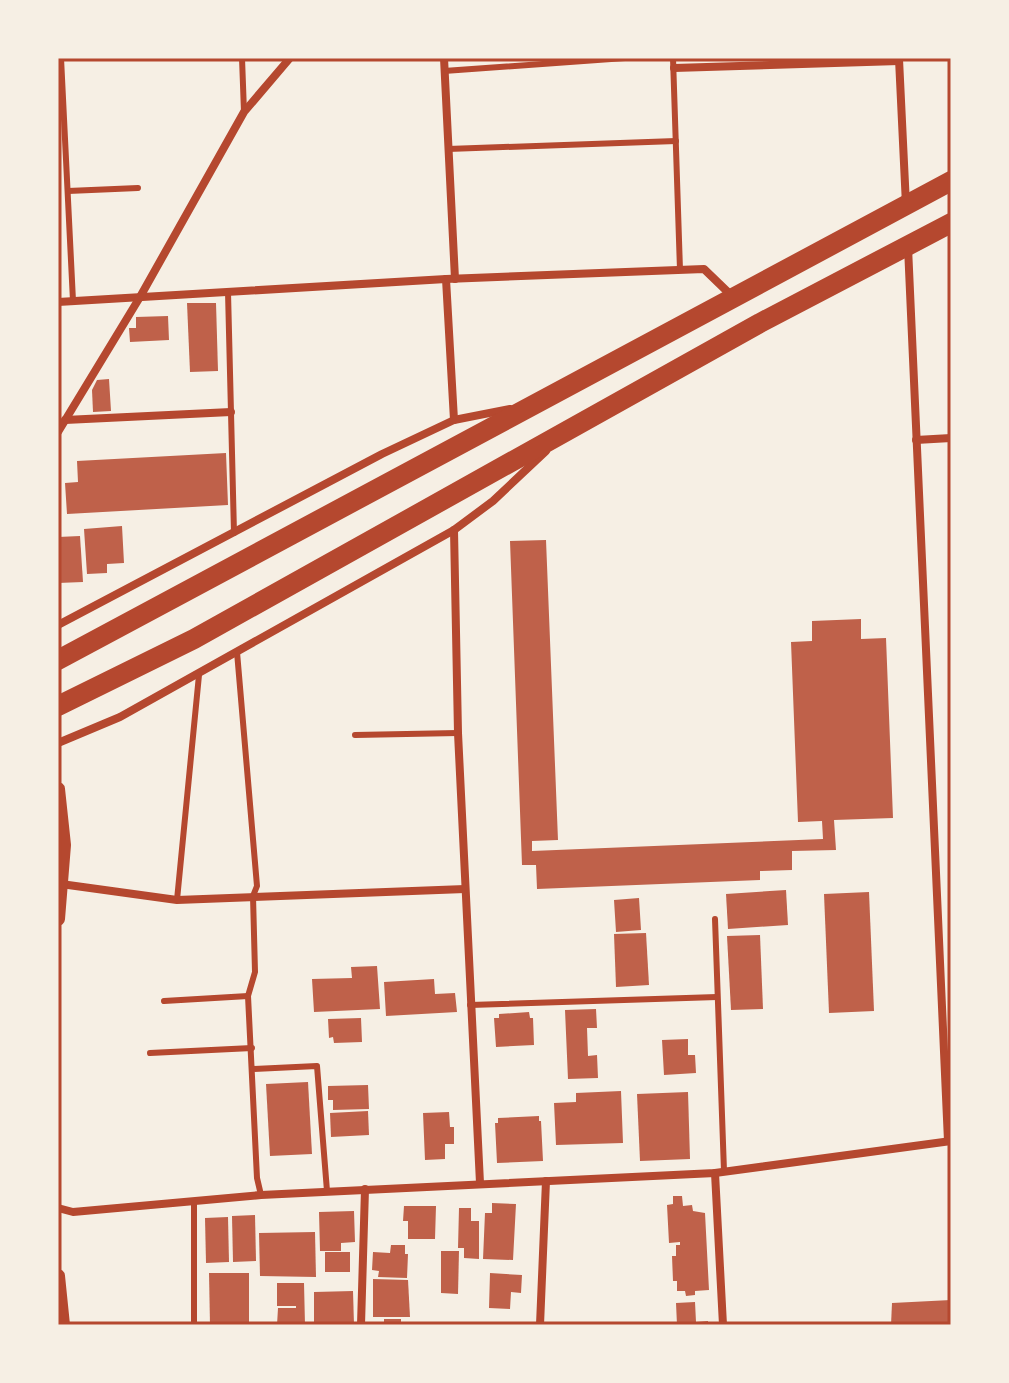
<svg xmlns="http://www.w3.org/2000/svg" width="1009" height="1383" font-family="'Roboto Serif',serif">
<style>
.building{fill:#bf614a}
.lines{fill:none;stroke-linecap:round;stroke-linejoin:round}
.service{stroke:#b5482f;stroke-width:6}
.minor{stroke:#b5482f;stroke-width:8}
.tertiary{stroke:#b5482f;stroke-width:14}
.primary{stroke:#b5482f;stroke-width:20}
.neatline{fill:none;stroke:#b5482f;stroke-width:3}
</style>
<rect width="100%" height="100%" fill="#f6efe4"/>
<g class="building">
<path d="M187 303H216L218 371 190 372Z"/>
<path d="M168 316 169 340 130 342 129 328H136V317Z"/>
<path d="M109 379 111 411 93 412 92 390 97 380Z"/>
<path d="M226 453 228 505 67 514 65 483 78 482 77 461Z"/>
<path d="M122 526 124 563 107 564V573L87 574 84 529Z"/>
<path d="M80 536 83 582 58 583V537Z"/>
<path d="M546 540 558 840 532 841V851L823 839 822 821 798 822 791 642 812 641V621L861 619V639L886 638 893 818 834 820 836 850 792 851V870L760 871V880L537 889 536 865H522L510 541Z"/>
<path d="M786 890 788 925 728 929 726 894Z"/>
<path d="M869 892 874 1011 829 1013 824 894Z"/>
<path d="M639 898 641 930 616 932 614 900Z"/>
<path d="M646 933 649 985 616 987 614 934Z"/>
<path d="M760 935 763 1009 731 1010 727 936Z"/>
<path d="M377 966 380 1009 314 1012 312 979 352 978 351 967Z"/>
<path d="M434 979 435 994 455 993 457 1012 386 1016 384 982Z"/>
<path d="M596 1009 597 1028H587L588 1056 597 1055 598 1078 568 1079 565 1010Z"/>
<path d="M529 1012 530 1018H533L534 1045 496 1047 494 1018H499V1014Z"/>
<path d="M361 1018 362 1042 334 1043 333 1037 329 1038 328 1019Z"/>
<path d="M688 1039V1055H695L696 1073 664 1075 662 1040Z"/>
<path d="M308 1082 312 1154 270 1156 266 1084Z"/>
<path d="M368 1085 369 1109 333 1110V1100H328V1086Z"/>
<path d="M621 1091 623 1143 556 1145 554 1103 576 1102V1093Z"/>
<path d="M688 1092 690 1159 640 1161 637 1094Z"/>
<path d="M368 1111 369 1135 331 1137 330 1113Z"/>
<path d="M449 1112 450 1127H454V1144H445V1159L425 1160 423 1113Z"/>
<path d="M539 1116V1121H541L543 1161 497 1163 495 1123H498V1118Z"/>
<path d="M673 1196H682L683 1206 692 1205 693 1211 705 1213 709 1290 695 1291V1295L686 1296 685 1291H677V1281H673L672 1256H676V1245H680V1242L669 1243 667 1205 673 1204Z"/>
<path d="M492 1203 516 1204 513 1260 483 1259 485 1213H492Z"/>
<path d="M404 1206H436L435 1239H408V1221H403Z"/>
<path d="M459 1208H471V1221H479V1259L464 1258V1248H458Z"/>
<path d="M354 1211 355 1242 341 1243V1251H320L319 1212Z"/>
<path d="M255 1215 256 1261 233 1262 232 1216Z"/>
<path d="M228 1217 229 1262 206 1263 205 1218Z"/>
<path d="M315 1232 316 1277 260 1276 259 1233Z"/>
<path d="M391 1245H405V1254H408L407 1278 378 1277 379 1271 372 1270 373 1252 390 1253Z"/>
<path d="M441 1251H459L458 1294 441 1293Z"/>
<rect x="325" y="1252" width="25" height="20"/>
<path d="M209 1273H249V1325H210Z"/>
<path d="M490 1273 522 1275 521 1293 511 1292 510 1309 489 1308Z"/>
<path d="M373 1279 408 1280 410 1317H373Z"/>
<path d="M277 1283H304L305 1325H277L278 1308H296V1306H277Z"/>
<path d="M353 1291 354 1325H314V1292Z"/>
<path d="M951 1300V1325H891L892 1303Z"/>
<path d="M695 1302 696 1322 708 1321V1325H677L676 1303Z"/>
<rect x="384" y="1319" width="17" height="6"/>
</g>
<g class="lines">
<g class="service">
<path d="M61 58 73 301"/>
<path d="M242 58 244 112"/>
<path d="M673 58 680 270"/>
<path d="M444 71 625 58"/>
<path d="M448 149 676 141"/>
<path d="M68 191 138 188"/>
<path d="M228 292 234 533"/>
<path d="M237 652 257 886 253 896 255 972 248 996 257 1178 261 1195"/>
<path d="M355 735 458 733"/>
<path d="M177 900 199 675"/>
<path d="M715 919 724 1171"/>
<path d="M164 1001 248 996"/>
<path d="M470 1005 717 997"/>
<path d="M150 1053 252 1048"/>
<path d="M253 1069 317 1066 327 1191"/>
<path d="M194 1201V1325"/>
</g>
<g class="minor">
<path d="M444 58 455 279"/>
<path d="M899 59 906 205"/>
<path d="M674 68 899 61"/>
<path d="M908 247 948 1141"/>
<path d="M446 279 454 420"/>
<path d="M58 302 446 279 704 269 733 297"/>
<path d="M65 420 231 412"/>
<path d="M58 432 140 297 244 112 290 58"/>
<path d="M916 440 951 438"/>
<path d="M454 530 458 733 480 1183"/>
<path d="M58 625 382 454 454 420 510 409"/>
<path d="M58 743 120 717 454 530 493 501 546 451"/>
<path d="M61 884 177 900 465 889"/>
<path d="M715 1173 723 1325"/>
<path d="M58 1208 73 1212 261 1195 715 1173 951 1141"/>
<path d="M361 1325 365 1189"/>
<path d="M540 1325 546 1181"/>
</g>
<g class="tertiary">
<path d="M58 789 64 845 58 919"/>
<path d="M58 1276 63 1325"/>
</g>
<g class="primary">
<path d="M58 660 951 181"/>
<path d="M58 706 194 639 760 323 951 223"/>
</g>
</g>
<rect width="1009" height="1383" fill="none" stroke="#f6efe4" stroke-width="120"/>
<rect x="60" y="60" width="889" height="1263" class="neatline"/>
</svg>
